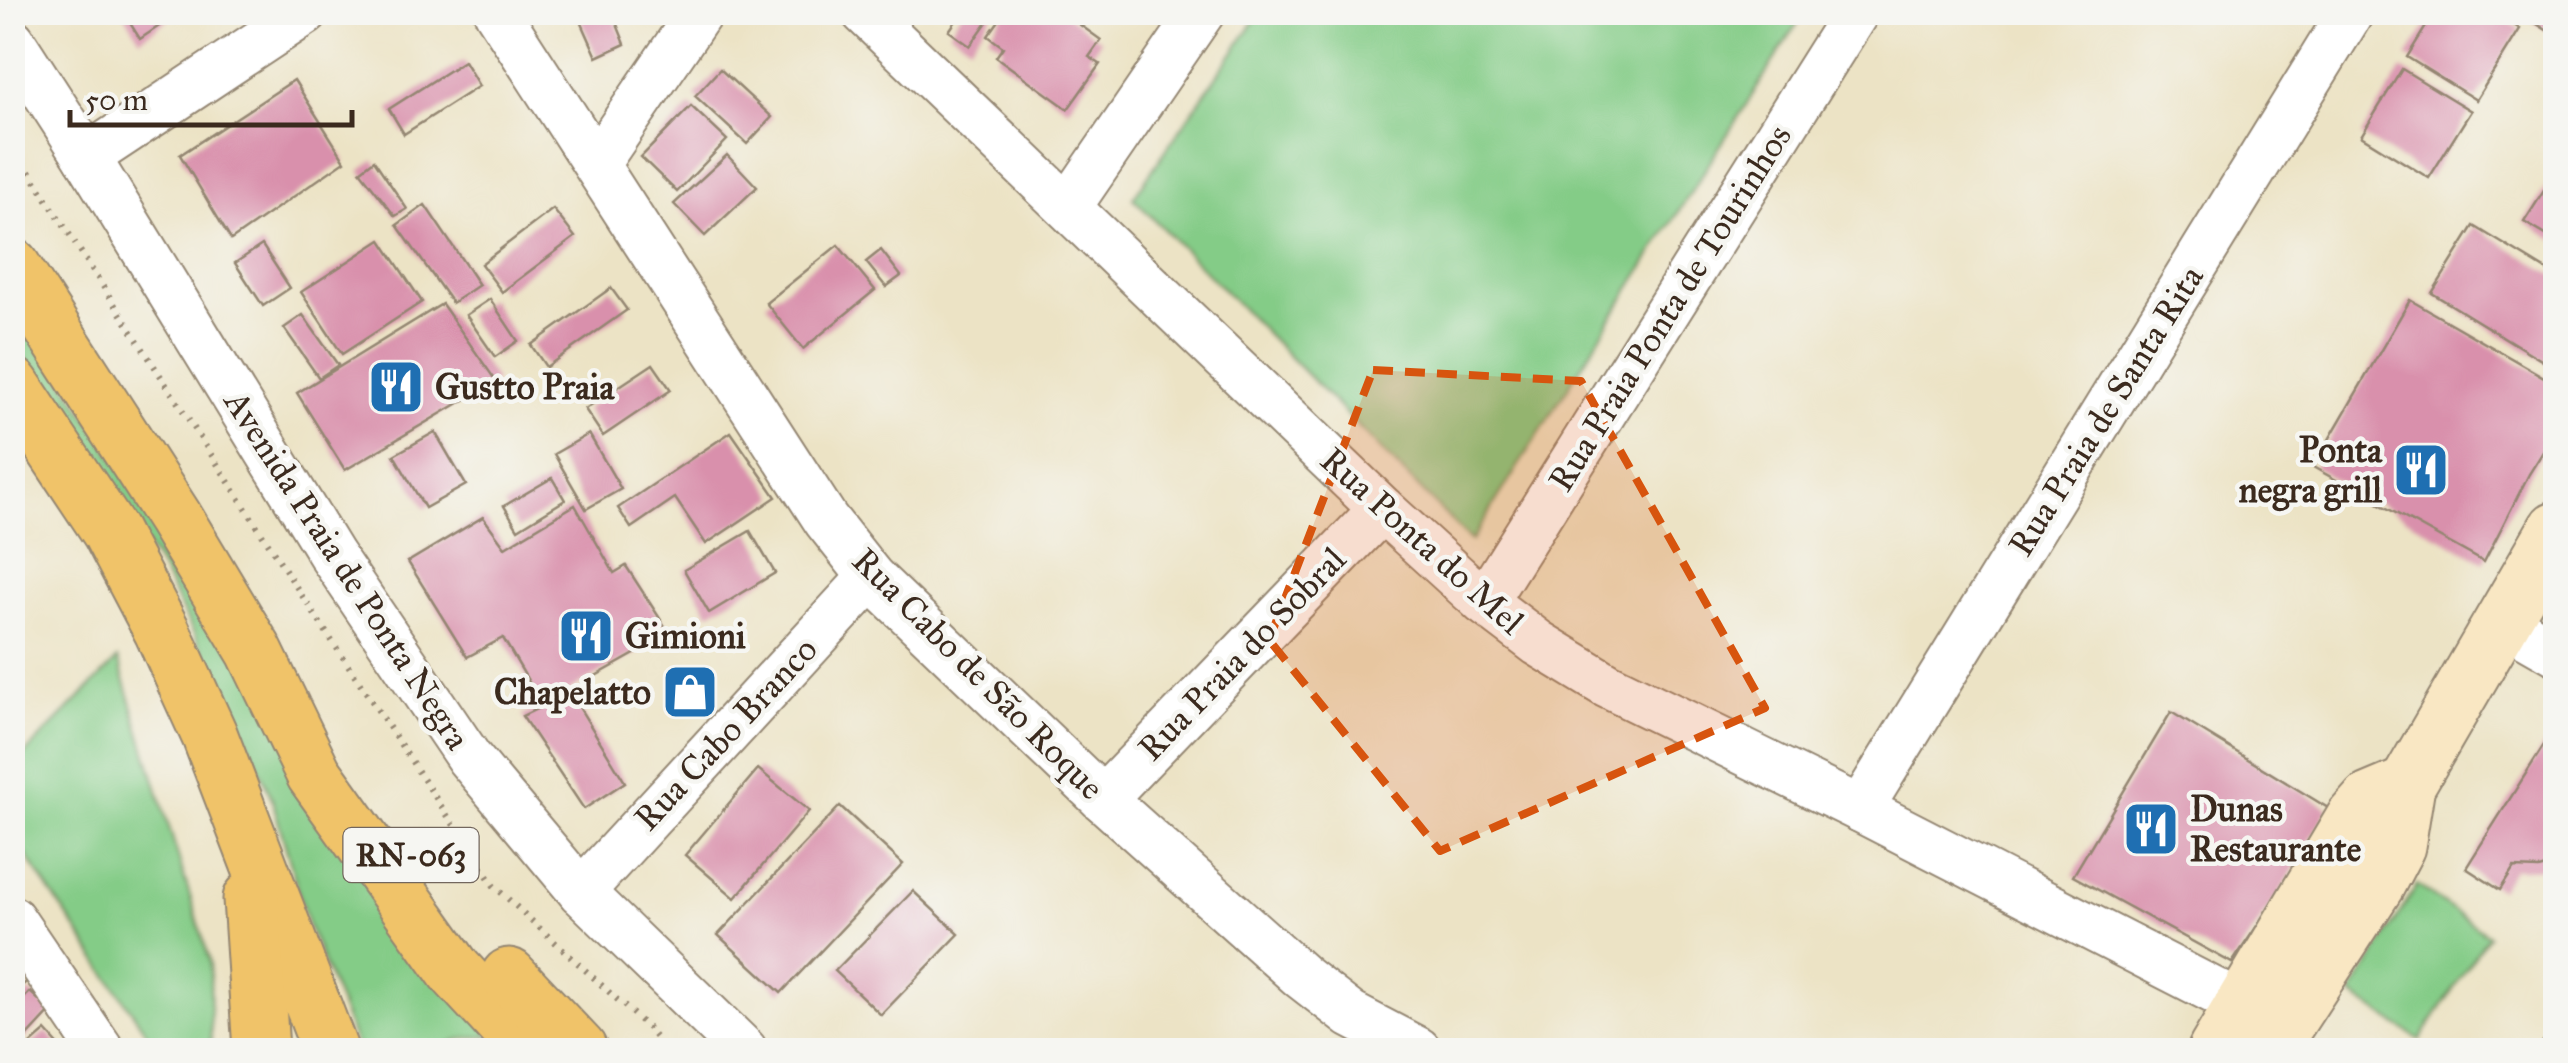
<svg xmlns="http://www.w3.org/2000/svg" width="2568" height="1063" font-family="'IM FELL Great Primer',serif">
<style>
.green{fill:#84cc87;stroke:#607b52;stroke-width:2.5}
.building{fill:#d990ac}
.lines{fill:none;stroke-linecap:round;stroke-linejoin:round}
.street-casing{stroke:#948672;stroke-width:49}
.secondary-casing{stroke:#948672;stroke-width:59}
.primary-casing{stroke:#948672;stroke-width:59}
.path{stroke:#948672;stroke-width:6;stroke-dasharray:2.5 8;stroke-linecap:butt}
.street{stroke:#fff;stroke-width:45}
.secondary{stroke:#f9e7c3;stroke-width:55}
.primary{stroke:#f0c369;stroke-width:55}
.marked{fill:#d7540e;fill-opacity:0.2;stroke:#d7540e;stroke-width:8;stroke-dasharray:20 12;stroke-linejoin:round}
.labels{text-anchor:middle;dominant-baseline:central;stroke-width:9;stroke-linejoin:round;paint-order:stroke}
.shield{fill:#f6f6f2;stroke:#73675e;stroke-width:2.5}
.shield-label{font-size:32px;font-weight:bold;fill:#3b2a1e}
.street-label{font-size:35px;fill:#3b2a1e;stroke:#f6f6f2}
.poi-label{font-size:35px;font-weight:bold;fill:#3b2a1e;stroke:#f6f6f2;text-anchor:start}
</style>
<rect width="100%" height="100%" fill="#f6f6f2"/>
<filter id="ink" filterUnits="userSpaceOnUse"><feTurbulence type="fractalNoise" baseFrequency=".01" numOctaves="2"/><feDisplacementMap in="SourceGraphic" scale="20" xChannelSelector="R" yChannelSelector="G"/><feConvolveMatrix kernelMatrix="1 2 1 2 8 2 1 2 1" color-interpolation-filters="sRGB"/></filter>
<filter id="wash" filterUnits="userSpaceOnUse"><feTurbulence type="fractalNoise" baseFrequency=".0048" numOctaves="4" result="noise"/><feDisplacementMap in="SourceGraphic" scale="40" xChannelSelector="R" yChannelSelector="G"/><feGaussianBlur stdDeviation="2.25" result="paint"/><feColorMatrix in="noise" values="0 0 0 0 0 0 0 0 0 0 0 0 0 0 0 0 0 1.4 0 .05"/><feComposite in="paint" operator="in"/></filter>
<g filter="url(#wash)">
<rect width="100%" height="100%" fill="#ece3c5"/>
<g class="green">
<path d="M1260 13H1804L1471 541 1133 198Z"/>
<path d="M12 301 490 1036 457 1040 434 1050H358L308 925 272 799 249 744 162 570 13 340Z"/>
<path d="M118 659 210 962 211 1050H158L13 836V766Z"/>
<path d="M2417 885 2488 935 2420 1040 2351 994Z"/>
</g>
<g id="blocks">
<g class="building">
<path d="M123 12H180L140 39Z"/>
<path d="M577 12H612L625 44 597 57Z"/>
<path d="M962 12H994L970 46 949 31Z"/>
<path d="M1005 12H1062L1101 40 1089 57 1100 64 1068 109 996 57 1003 47 988 36Z"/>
<path d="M2435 12H2494L2520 29 2476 100 2407 57Z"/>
<path d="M2518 12H2556V19L2548 31Z"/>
<path d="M464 61 479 86 404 134 389 109Z"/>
<path d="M720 69 772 117 747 144 695 96Z"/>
<path d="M2402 69 2471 111 2429 178 2361 136Z"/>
<path d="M294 80 345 161 231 240 180 155Z"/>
<path d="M691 106 727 140 677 192 641 157Z"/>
<path d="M727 155 757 187 705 236 674 204Z"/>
<path d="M374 160 407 209 395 216 360 171Z"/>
<path d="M2556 172V241L2524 222Z"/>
<path d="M425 205 479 285 452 303 397 225Z"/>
<path d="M553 209 575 237 502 292 481 264Z"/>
<path d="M2474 226 2556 276V369L2432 293Z"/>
<path d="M381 240 422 302 342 354 301 292Z"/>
<path d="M262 245 290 288 263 306 235 263Z"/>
<path d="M838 245 875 290 803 349 766 303Z"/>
<path d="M881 250 901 276 886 287 866 262Z"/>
<path d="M611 288 627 310 546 367 531 345Z"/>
<path d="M490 299 518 341 495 357 466 315Z"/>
<path d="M2410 300 2556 384V431L2529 474 2484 562 2313 467Z"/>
<path d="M442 304 496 381 345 470 297 393Z"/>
<path d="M303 315 338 365 319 378 284 328Z"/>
<path d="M653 364 671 390 603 436 585 409Z"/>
<path d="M435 432 466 485 425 508 394 455Z"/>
<path d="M731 432 776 497 706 544 675 498 631 528 618 508Z"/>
<path d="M589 434 621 489 586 509 554 454Z"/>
<path d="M552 478 565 500 518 529 504 506Z"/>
<path d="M575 505 614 573 626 566 670 634 569 691 625 782 584 809 522 716 543 706 503 638 467 657 408 562 483 517 505 547Z"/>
<path d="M750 531 775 573 709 613 684 570Z"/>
<path d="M2171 712 2328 808 2286 883 2232 963 2073 876Z"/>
<path d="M2544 745 2556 753V864L2539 869 2514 868 2500 890 2466 868Z"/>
<path d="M758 769 809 811 735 898 685 855Z"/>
<path d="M840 806 903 864 781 993 718 935Z"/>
<path d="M913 891 959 934 881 1015 835 971Z"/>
<path d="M12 935 42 969 19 988 12 980Z"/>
<path d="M30 992 51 1011 25 1039 12 1027V1010Z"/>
<path d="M2556 1022V1050H2537Z"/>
<path d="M46 1031 63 1050H24Z"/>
</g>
</g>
</g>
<g filter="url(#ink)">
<use href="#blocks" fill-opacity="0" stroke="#948672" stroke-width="2.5"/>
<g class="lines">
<g class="street-casing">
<g id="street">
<path d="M497 12 826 520 871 577 1103 799 1302 977 1351 1015 1418 1050"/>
<path d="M864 12 1382 509 1484 602 1538 643 1607 685 1860 809 2244 1006"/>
<path d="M12 41 87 157 332 556 469 758 581 892 744 1050"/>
<path d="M87 157 306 12"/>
<path d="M597 163 700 12"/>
<path d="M1069 206 1202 12"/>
<path d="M1484 602 1856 12"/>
<path d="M2500 620 2556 652"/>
<path d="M1103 799 1382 509"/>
<path d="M1860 809 2351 12"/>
<path d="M581 892 871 577"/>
<path d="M12 919 101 1050"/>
</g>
</g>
<g class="secondary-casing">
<g id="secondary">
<path d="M2216 1050 2354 818 2369 801 2407 785"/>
<path d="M2269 1050 2377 884 2397 846 2407 785 2556 529"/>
</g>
</g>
<g class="primary-casing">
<g id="primary">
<path d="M12 266 174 517 254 650 314 774 454 970 528 1050"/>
<path d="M12 385 110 532 162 631 209 734 330 1050"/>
<path d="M251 899 261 1050"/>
<path d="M509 976 579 1050"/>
</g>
</g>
<path class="path" d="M12 145 297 588 494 886 647 1027 666 1050"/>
<use href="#street" class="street"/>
<use href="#secondary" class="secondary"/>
<use href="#primary" class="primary"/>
</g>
</g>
<path class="marked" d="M1373 370 1581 381 1765 708 1440 851 1269 640Z"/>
<defs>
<g id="restaurant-square" transform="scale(2.875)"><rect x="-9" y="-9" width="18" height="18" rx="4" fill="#1f6fb2" stroke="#f6f6f2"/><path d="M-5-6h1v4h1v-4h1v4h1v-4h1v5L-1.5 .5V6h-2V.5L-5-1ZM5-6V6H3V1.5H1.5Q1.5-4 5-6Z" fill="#fff"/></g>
<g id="shop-square" transform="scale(2.875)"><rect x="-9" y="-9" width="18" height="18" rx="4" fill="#1f6fb2" stroke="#f6f6f2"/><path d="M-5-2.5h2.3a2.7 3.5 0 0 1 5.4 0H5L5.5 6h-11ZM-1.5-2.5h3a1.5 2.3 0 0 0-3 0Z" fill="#fff"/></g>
</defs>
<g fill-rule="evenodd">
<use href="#restaurant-square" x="396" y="387"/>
<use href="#restaurant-square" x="2421" y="470"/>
<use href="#restaurant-square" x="586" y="636"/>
<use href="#shop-square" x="690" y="692"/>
<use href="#restaurant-square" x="2151" y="829"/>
</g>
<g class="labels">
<rect class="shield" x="343.5" y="828" width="135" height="54" rx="8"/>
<g class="shield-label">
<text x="411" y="855">RN-063</text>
</g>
<g class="street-label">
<text transform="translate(1670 308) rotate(-58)">Rua Praia Ponta de Tourinhos</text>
<text transform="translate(2106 411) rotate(-58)">Rua Praia de Santa Rita</text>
<text transform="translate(1422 541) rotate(42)">Rua Ponta do Mel</text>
<text transform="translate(347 570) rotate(57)">Avenida Praia de Ponta Negra</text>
<text transform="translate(1242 654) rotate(-46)">Rua Praia do Sobral</text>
<text transform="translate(978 674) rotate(45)">Rua Cabo de São Roque</text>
<text transform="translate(726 734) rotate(-47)">Rua Cabo Branco</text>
</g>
<g class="poi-label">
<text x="435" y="387">Gustto Praia</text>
<text x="2382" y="450" text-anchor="end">Ponta<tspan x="2382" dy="40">negra grill</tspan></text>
<text x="625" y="636">Gimioni</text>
<text x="651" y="692" text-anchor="end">Chapelatto</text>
<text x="2190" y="809">Dunas<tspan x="2190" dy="40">Restaurante</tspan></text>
</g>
</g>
<rect width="2568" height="1063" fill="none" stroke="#f6f6f2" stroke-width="50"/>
<path d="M70 110v15h282v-15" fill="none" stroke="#3b2a1e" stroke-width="5"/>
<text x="85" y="110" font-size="30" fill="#3b2a1e" stroke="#f6f6f2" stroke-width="8" paint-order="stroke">50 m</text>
</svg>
